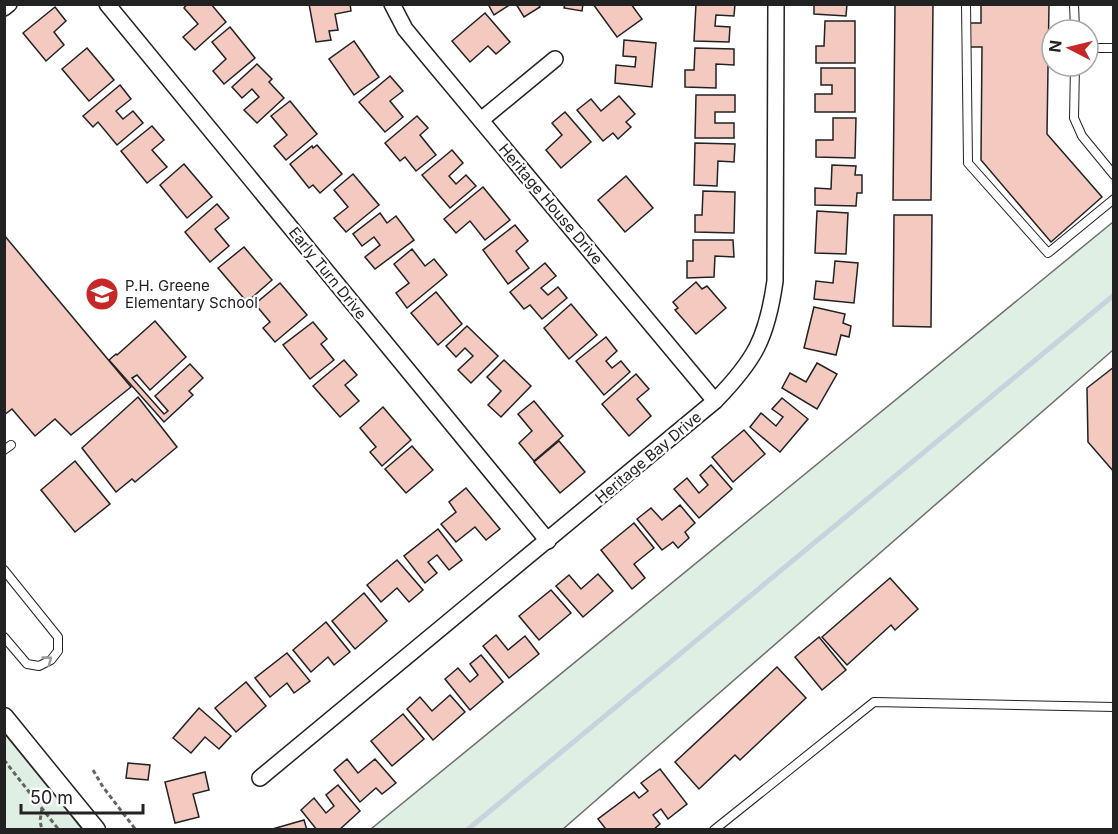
<svg xmlns="http://www.w3.org/2000/svg" width="1118" height="834" font-family="Inter,sans-serif">
<style>
.green{fill:#e0efe3;stroke:#6f6f6f;stroke-width:1.5}
.lines{fill:none;stroke-linecap:round;stroke-linejoin:round}
.stream{stroke:#c7d3dd;stroke-width:5}
.building{fill:#f3c9c0;stroke:#222;stroke-width:1.5}
.service-casing{stroke:#222;stroke-width:10}
.minor-casing{stroke:#222;stroke-width:18}
.tertiary-casing{stroke:#222;stroke-width:21}
.path{stroke:#646464;stroke-width:3;stroke-dasharray:4.5 3;stroke-linecap:butt}
.service{stroke:#fff;stroke-width:8}
.minor{stroke:#fff;stroke-width:15}
.tertiary{stroke:#fff;stroke-width:18}
.oneway{stroke:#9c9c9c}
.labels{text-anchor:middle;dominant-baseline:central;stroke-width:4.5;stroke-linejoin:round;paint-order:stroke}
.street-label{font-size:15px;fill:#222;stroke:#fff}
.poi-label{font-size:15px;fill:#222;stroke:#fff;text-anchor:start}
</style>
<rect width="100%" height="100%" fill="#fff"/>
<g class="green">
<path d="M1113 222V350L563 829H371Z"/>
<path d="M5 734 82 829H5Z"/>
</g>
<g class="lines">
<path class="stream" d="M467 830 1114 295"/>
</g>
<g class="building">
<path d="M187 4H211L226 22 195 50 183 37 198 24 184 8Z"/>
<path d="M309 4H350L351 11 335 14 338 30 329 31 331 40 316 42Z"/>
<path d="M488 4H511L494 15Z"/>
<path d="M516 4H538L540 7 524 17Z"/>
<path d="M565 4H583L582 11 564 8Z"/>
<path d="M593 4H631L642 19 617 37Z"/>
<path d="M696 4H735L734 16 716 15 715 26 730 27 729 42 694 41Z"/>
<path d="M814 4H847L846 16 814 14Z"/>
<path d="M895 4H933L931 200H893Z"/>
<path d="M981 4H1049L1047 134 1102 197 1051 242 981 160 982 47H970V23H981Z"/>
<path d="M55 7 66 21 54 32 64 45 46 61 23 33Z"/>
<path d="M485 13 510 42 496 54 488 46 470 62 452 41Z"/>
<path d="M825 21H855V63H816V46H824Z"/>
<path d="M230 27 255 58 224 84 213 71 226 59 212 42Z"/>
<path d="M624 40 656 43 652 87 615 83 616 65 635 67 636 57 623 56Z"/>
<path d="M354 41 379 77 354 95 329 59Z"/>
<path d="M87 48 114 80 89 101 62 69Z"/>
<path d="M695 48 734 49V65L716 64V88L685 87V70H694Z"/>
<path d="M257 64 272 79 269 82 284 98 257 123 244 110 259 97 252 89 242 98 232 87Z"/>
<path d="M821 68H855V112H815V94H832V85H821Z"/>
<path d="M390 76 403 91 390 101 403 117 385 132 359 102Z"/>
<path d="M120 85 131 99 116 111 123 119 133 111 143 123 117 145 98 122 93 127 83 116Z"/>
<path d="M696 95H735V112H715V123H734V138H695Z"/>
<path d="M619 96 635 114 626 122 631 127 618 139 613 133 603 141 577 110 591 99 601 111Z"/>
<path d="M290 101 317 134 286 160 274 146 287 135 271 116Z"/>
<path d="M565 112 591 142 561 168 546 150 562 135 552 123Z"/>
<path d="M417 116 428 128 420 135 436 155 416 171 405 157 400 161 385 143Z"/>
<path d="M833 118H856L855 158 816 157V140H833Z"/>
<path d="M152 126 164 140 152 150 167 167 147 183 121 151Z"/>
<path d="M695 143 735 144 734 162 718 161 717 186 694 185Z"/>
<path d="M317 145 342 174 320 193 313 185 309 188 290 164 312 146 313 148Z"/>
<path d="M452 150 463 163 449 176 456 184 466 175 476 186 450 208 422 175Z"/>
<path d="M184 164 212 197 187 218 160 185Z"/>
<path d="M832 165 856 166 855 175H862V193H857L856 206 815 205V188L831 189Z"/>
<path d="M353 174 379 205 346 232 334 218 348 207 334 190Z"/>
<path d="M626 176 653 208 625 232 598 200Z"/>
<path d="M483 187 510 220 485 240 470 221 456 233 444 219Z"/>
<path d="M703 191 735 192 734 233 695 232V215H702Z"/>
<path d="M217 204 229 218 215 229 229 246 210 262 185 232Z"/>
<path d="M817 211 848 213 846 254 815 253Z"/>
<path d="M380 213 387 223 396 216 414 240 375 269 365 257 380 245 374 237 362 246 353 234Z"/>
<path d="M894 215H932L931 327 893 326Z"/>
<path d="M515 225 528 241 516 251 529 268 508 284 483 250Z"/>
<path d="M4 235 131 387 71 435 55 419 35 436 12 409 4 415Z"/>
<path d="M693 240H733L734 257 715 256 714 277 687 278V261H693Z"/>
<path d="M244 247 272 280 247 302 218 268Z"/>
<path d="M412 249 425 266 434 259 447 275 407 308 396 293 409 283 394 264Z"/>
<path d="M835 261 858 263 854 303 814 299 816 281 833 283Z"/>
<path d="M545 263 556 276 541 288 548 295 558 287 567 298 542 319 530 305 524 309 510 292Z"/>
<path d="M696 282 702 289 707 286 726 308 696 334 675 310 678 308 673 302Z"/>
<path d="M280 283 307 315 275 342 263 328 270 322 255 304Z"/>
<path d="M436 292 462 324 438 345 411 313Z"/>
<path d="M571 304 597 335 569 359 544 328Z"/>
<path d="M814 307 845 314 843 323 851 326 849 337 841 335 836 355 804 348Z"/>
<path d="M155 321 186 357 150 390 137 375 132 378 164 414 168 411 155 396 190 364 203 378 189 391 193 395 164 422 109 360 116 354 117 355Z"/>
<path d="M313 322 327 339 321 344 334 360 310 379 283 345Z"/>
<path d="M467 326 498 356 471 383 458 370 473 356 465 348 456 357 446 346Z"/>
<path d="M606 337 617 351 606 361 612 368 621 361 630 372 604 395 576 361Z"/>
<path d="M344 360 357 375 345 385 359 401 340 417 313 386Z"/>
<path d="M504 360 531 386 501 417 488 405 501 391 487 377Z"/>
<path d="M817 363 837 374 817 409 782 388 790 373 806 382Z"/>
<path d="M1114 367V472L1088 442 1087 388Z"/>
<path d="M636 374 649 389 637 399 651 416 629 436 602 404Z"/>
<path d="M138 397 177 447 135 482 132 479 116 492 82 448Z"/>
<path d="M782 398 808 419 780 452 750 427 761 413 776 426 783 417 772 409Z"/>
<path d="M534 401 563 436 534 461 519 443 532 431 518 414Z"/>
<path d="M383 407 411 440 382 466 370 452 376 447 360 428Z"/>
<path d="M744 430 765 454 733 482 712 457Z"/>
<path d="M559 441 585 472 560 493 534 462Z"/>
<path d="M412 446 433 470 406 493 385 469Z"/>
<path d="M75 461 110 504 75 532 41 490Z"/>
<path d="M711 465 732 489 699 518 674 489 687 478 699 493 708 485 700 475Z"/>
<path d="M466 488 500 529 486 540 475 527 456 542 441 524 456 512 449 502Z"/>
<path d="M680 505 695 523 685 532 689 538 678 548 673 542 662 550 637 519 651 508 662 520Z"/>
<path d="M634 523 654 548 634 564 645 578 632 589 601 550Z"/>
<path d="M438 529 462 560 449 570 437 555 428 562 437 573 425 583 404 556Z"/>
<path d="M397 560 423 590 409 602 397 588 381 602 367 585Z"/>
<path d="M598 574 613 591 583 617 556 586 569 575 581 589Z"/>
<path d="M890 578 918 609 895 630 891 625 847 665 822 637Z"/>
<path d="M551 590 571 613 539 640 519 616Z"/>
<path d="M364 593 387 621 355 649 332 621Z"/>
<path d="M326 622 350 652 334 665 328 657 311 672 293 650Z"/>
<path d="M496 635 508 650 525 636 539 654 509 678 483 646Z"/>
<path d="M819 637 846 670 822 690 795 657Z"/>
<path d="M287 653 310 681 294 693 287 683 270 697 255 678Z"/>
<path d="M481 655 503 682 470 710 445 679 458 668 470 682 478 675 470 664Z"/>
<path d="M777 667 806 698 740 760 735 755 699 789 675 762Z"/>
<path d="M246 682 266 706 236 732 215 708Z"/>
<path d="M450 695 465 712 433 740 407 709 420 697 432 711Z"/>
<path d="M199 708 231 736 219 749 205 737 191 753 173 738Z"/>
<path d="M403 714 424 739 392 766 371 741Z"/>
<path d="M347 759 358 773 375 759 396 783 382 794 376 788 360 802 334 770Z"/>
<path d="M128 763 150 765 148 780 126 778Z"/>
<path d="M660 769 687 804 668 819 661 809 653 815 660 824 653 830H603L605 828 598 819 634 792 639 798 648 791 641 783Z"/>
<path d="M205 772 209 790 193 794 199 817 175 823 165 782Z"/>
<path d="M338 785 360 811 339 830H317L301 810 314 798 326 813 334 806 326 795Z"/>
<path d="M304 820 307 830H269Z"/>
</g>
<g class="lines">
<g class="service-casing">
<g id="service">
<path d="M966 4 968 163 1048 253 1114 199"/>
<path d="M1074 4 1075 30"/>
<path d="M1088 48H1114"/>
<path d="M1075 66 1074 118 1082 136 1114 175"/>
<path d="M4 450 11 445"/>
<path d="M4 570 58 637V651L51 660 39 666 27 664 4 637"/>
<path d="M714 830 874 702 1114 707"/>
</g>
</g>
<g class="minor-casing">
<g id="minor">
<path d="M107 4 548 541"/>
<path d="M392 4 405 29 428 57 715 401"/>
<path d="M4 8 9 4"/>
<path d="M481 120 555 59"/>
<path d="M260 778 715 401C755 360 767 338 775 281L776 4"/>
</g>
</g>
<g class="tertiary-casing">
<path id="tertiary" d="M4 717 96 830"/>
</g>
<g class="path">
<path d="M4 760 59 830"/>
<path d="M93 770 103 787 136 830"/>
<path d="M42 808 40 821 42 830"/>
</g>
<use href="#service" class="service"/>
<use href="#minor" class="minor"/>
<use href="#tertiary" class="tertiary"/>
</g>
<defs><path id="oneway-chevron" d="M-2-3.5L2.5 0L-2 3.5" fill="none" stroke-width="1.6" stroke-linecap="round" stroke-linejoin="round" transform="scale(1.5)"/></defs>
<use class="oneway" href="#oneway-chevron" transform="translate(48 660) rotate(-36)"/>
<defs>
<g id="school-disc" transform="scale(1.725)"><circle r="9.5" fill="#c62828" stroke="#fff"/><path d="M0-5L7-2L0 1L-7-2ZM-4 1L0 2.5L4 1V4Q0 6-4 4Z" fill="#fff"/></g>
</defs>
<g fill-rule="evenodd">
<use href="#school-disc" x="102" y="294"/>
</g>
<g class="labels">
<g class="street-label">
<text transform="translate(551 204) rotate(50)">Heritage House Drive</text>
<text transform="translate(328 273) rotate(51)">Early Turn Drive</text>
<text transform="translate(648 457) rotate(-40)">Heritage Bay Drive</text>
</g>
<g class="poi-label">
<text x="125" y="285">P.H. Greene<tspan x="125" dy="17">Elementary School</tspan></text>
</g>
</g>
<rect width="1118" height="834" fill="none" stroke="#222222" stroke-width="12"/>
<g transform="translate(1070 48) rotate(277)"><circle r="28" fill="#ffffff" stroke="#a7a7a7" stroke-width="1.5"/>
<path d="M0-4.5L10 22L0 15L-10 22Z" fill="#c62828"/>
<text y="-9" font-size="16" font-weight="bold" text-anchor="middle" fill="#222222">N</text>
</g>
<path d="M21 804v9h122v-9" fill="none" stroke="#222222" stroke-width="3"/>
<text x="30" y="804" font-size="18" fill="#222222" stroke="#ffffff" stroke-width="4.5" paint-order="stroke">50 m</text>
</svg>
